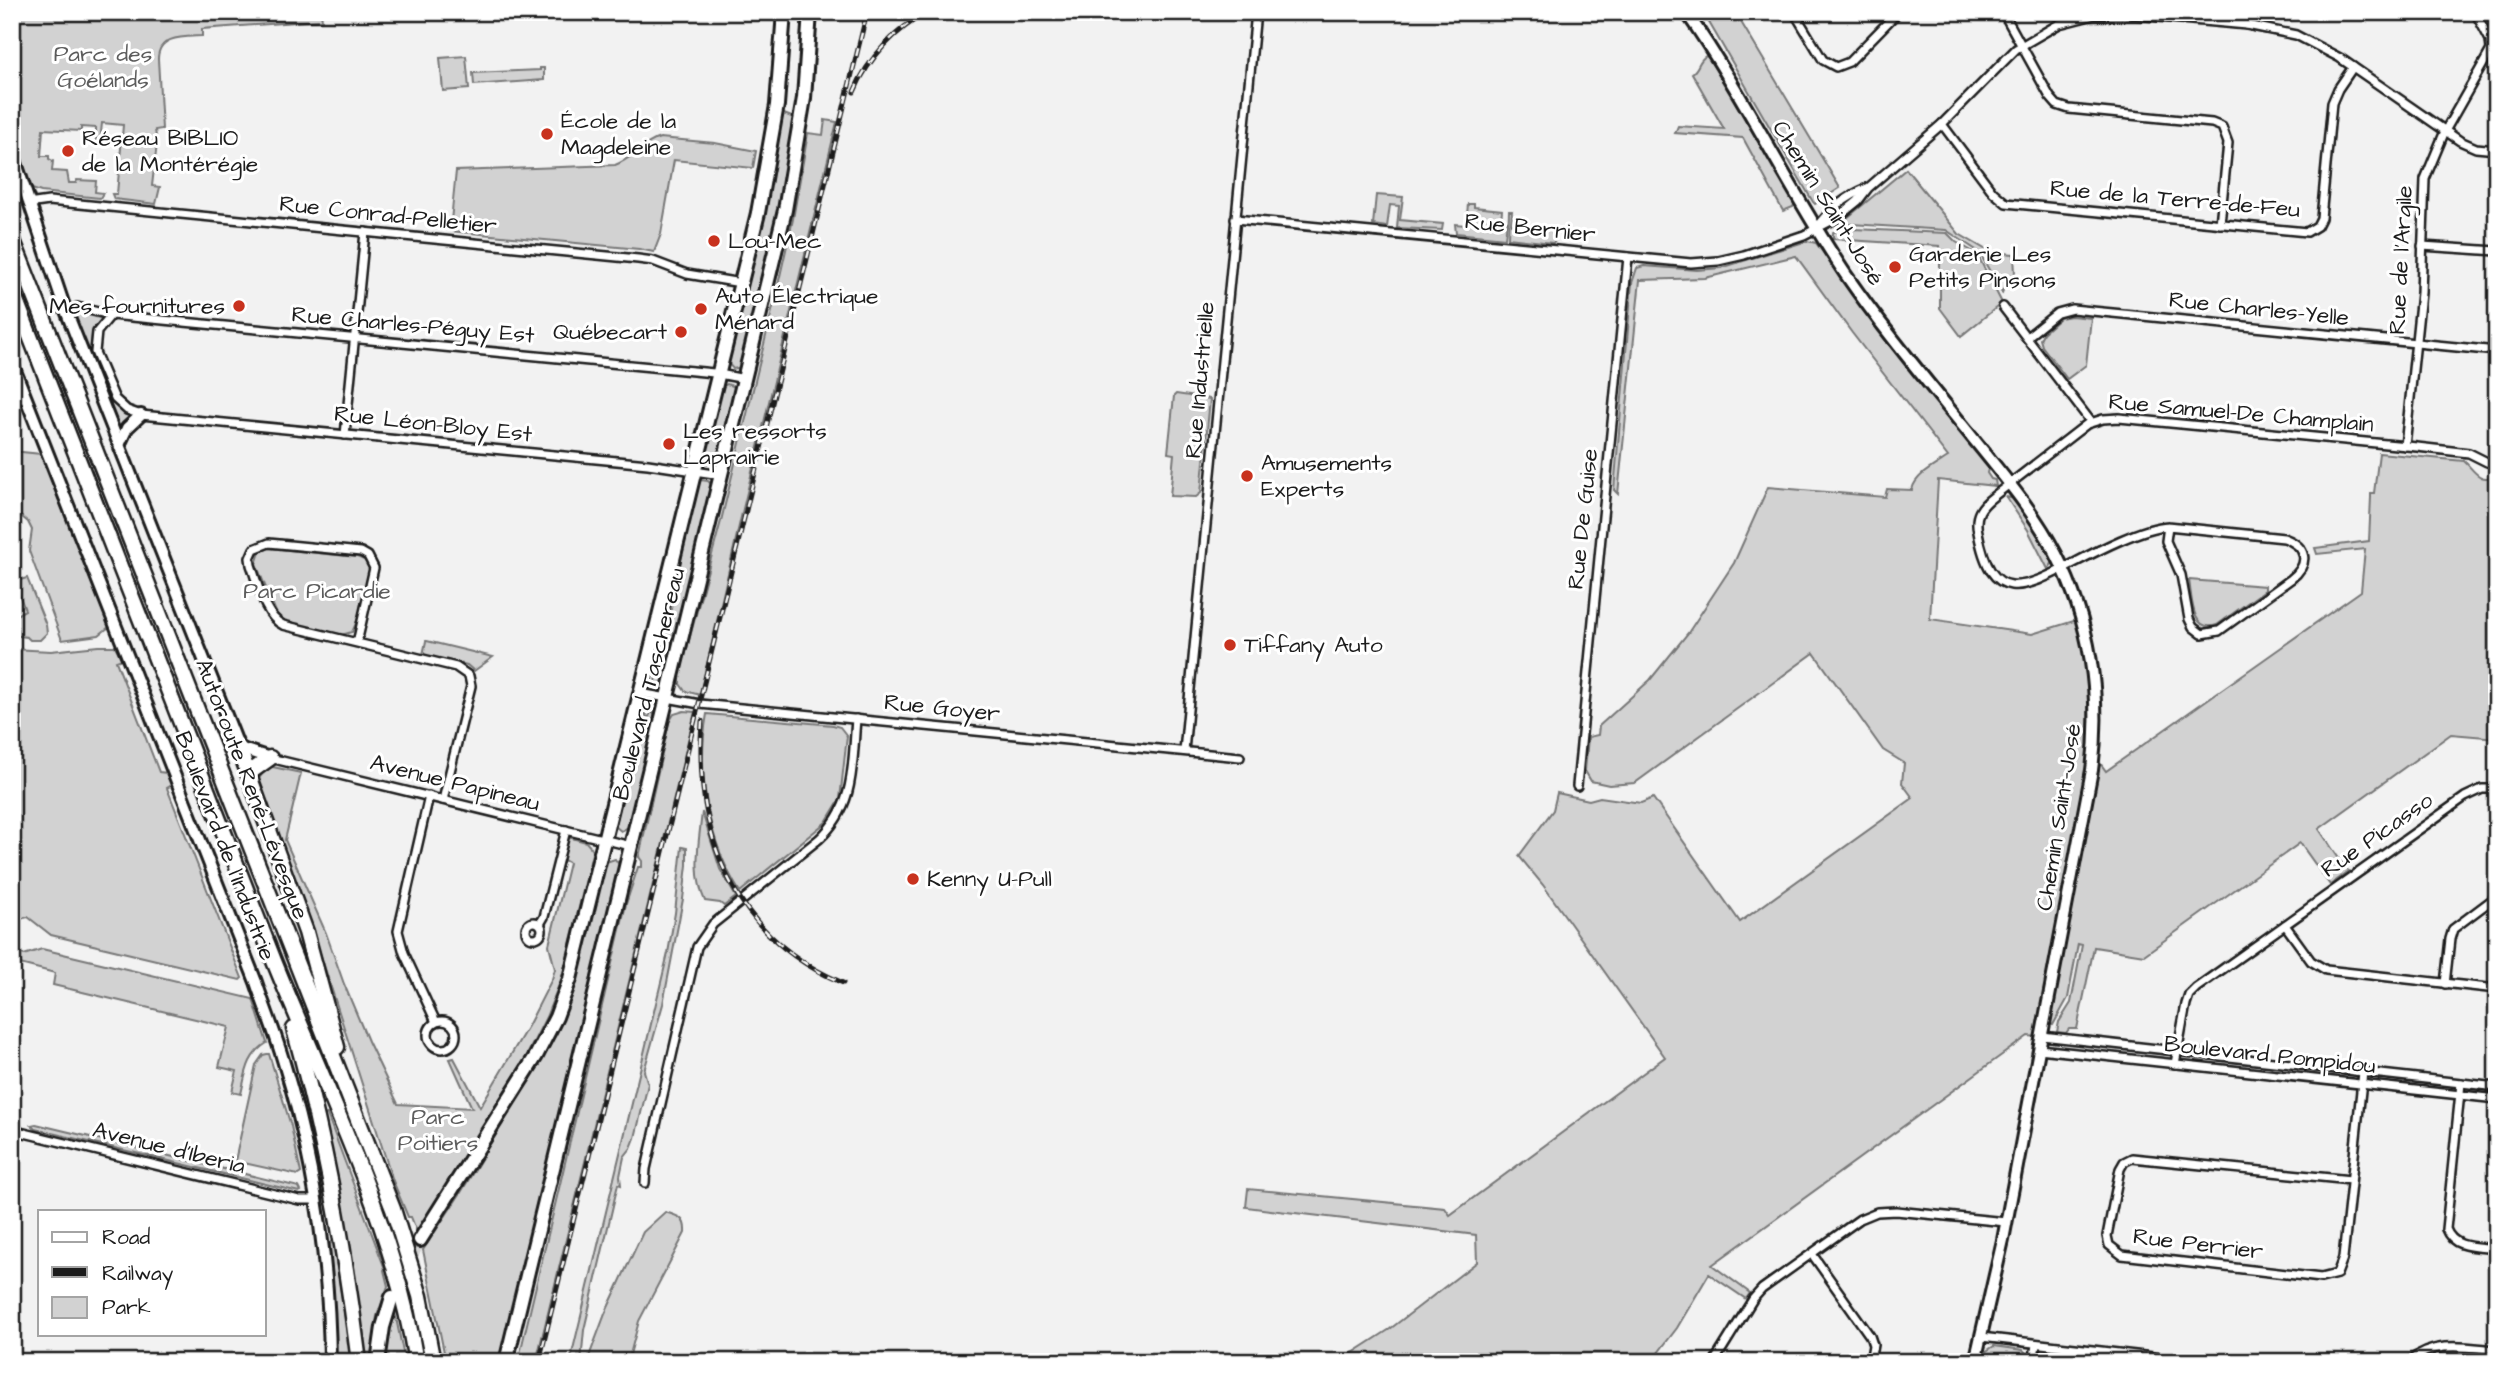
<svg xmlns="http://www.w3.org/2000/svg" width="2509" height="1374" font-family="'Architects Daughter',sans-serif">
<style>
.green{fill:#d2d2d2;stroke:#777;stroke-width:2}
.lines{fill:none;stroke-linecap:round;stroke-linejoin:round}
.primary-tunnel{stroke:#d2d2d2;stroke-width:12;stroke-dasharray:12 6;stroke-linecap:butt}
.street-casing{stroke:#1c1c1c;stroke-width:12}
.secondary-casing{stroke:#1c1c1c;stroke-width:16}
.primary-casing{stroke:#1c1c1c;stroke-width:18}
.highway-casing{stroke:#1c1c1c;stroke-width:19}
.street{stroke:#fff;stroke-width:7}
.secondary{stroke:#fff;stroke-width:10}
.primary{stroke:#fff;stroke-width:12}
.highway{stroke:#fff;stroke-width:14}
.rail-casing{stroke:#1c1c1c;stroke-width:5}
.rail{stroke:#fff;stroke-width:2.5;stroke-dasharray:8;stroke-linecap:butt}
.poi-dot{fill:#c8321e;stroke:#fff;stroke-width:2.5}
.labels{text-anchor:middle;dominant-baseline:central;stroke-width:6;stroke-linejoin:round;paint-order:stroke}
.park-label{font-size:23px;fill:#5c5c5c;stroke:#fff}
.poi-label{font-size:23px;fill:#1c1c1c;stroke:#fff;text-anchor:start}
.street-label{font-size:23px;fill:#1c1c1c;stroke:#fff}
</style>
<rect width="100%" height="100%" fill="#f2f2f2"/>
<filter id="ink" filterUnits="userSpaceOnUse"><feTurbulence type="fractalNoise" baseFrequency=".0143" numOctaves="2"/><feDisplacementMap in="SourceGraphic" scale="14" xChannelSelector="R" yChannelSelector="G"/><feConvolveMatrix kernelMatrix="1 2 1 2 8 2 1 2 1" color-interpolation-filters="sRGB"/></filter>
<g filter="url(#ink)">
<g class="green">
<path d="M12 12H321L322 20 202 29V36C184 37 158 35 158 59L162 129 155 130 157 143 152 186 160 187 156 204 114 199 112 194H117L123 125 102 123 100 143 96 142V128L81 127V131L43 129 41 156H49V159L53 161 52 171 67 172 69 183H76L77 180 96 181 95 192 103 193 100 198 41 192 29 188 12 139Z"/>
<path d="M1703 12H1735L1840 188 1815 204 1813 202Z"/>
<path d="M466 56 469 89 443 91 440 58Z"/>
<path d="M1706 56 1708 57 1795 203 1793 207 1783 211 1743 138 1675 133 1678 126 1724 129 1692 73C1699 69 1698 60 1706 56Z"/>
<path d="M540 68H544V80L474 85 473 73 540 70Z"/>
<path d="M784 114 794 118 782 203 742 367 733 369 727 362 766 201 780 119Z"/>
<path d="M825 120 837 122 741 517 700 695 685 691 680 684V674L721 521 773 307 793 219 808 133 823 135Z"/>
<path d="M660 138 715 143 756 151 753 168 674 160 661 234 654 252 639 249 450 231 456 171 615 165C632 159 643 143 660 138Z"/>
<path d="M1906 169 1959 234 1990 252 2014 254 2015 274 2006 282 2002 293 1979 252 1946 230 1851 224 1835 228Z"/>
<path d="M1376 195 1403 197 1400 220 1443 224 1442 230 1397 228 1399 206 1390 205 1387 227 1373 225Z"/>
<path d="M1468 204H1474V207L1502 210 1501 220 1507 221 1505 238 1456 233 1455 224 1466 225Z"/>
<path d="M1509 211H1512L1511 224 1557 230 1556 240 1553 243 1508 238Z"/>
<path d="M1853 229 1947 233 1956 242 1977 254 2002 303 1961 336 1940 308V246L1833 239V232Z"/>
<path d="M1807 241 1816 243 1872 320 1987 464 1991 469H1988L1987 473 1991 479 1995 480 1996 486 1938 480 1930 619 2032 634 2077 620 2089 685 2087 764 2037 1037 2028 1036 1712 1265 1750 1293 1746 1299 1709 1274 1677 1328 1651 1362H1339L1390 1329 1477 1262 1476 1235 1246 1207 1248 1189 1445 1208 1450 1215 1665 1057 1543 885 1519 856 1553 810 1557 793 1589 800 1600 797 1641 803 1653 798 1740 922 1913 798 1902 783 1904 763 1883 750 1814 653 1635 783 1609 785 1591 781 1585 771 1588 737 1598 735 1599 726 1650 680 1688 633 1734 563 1768 487 1885 497 1887 489 1912 490C1915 475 1936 465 1948 457L1852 333 1796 256 1705 278 1640 280 1618 494 1614 490 1632 283 1637 268 1644 266 1697 270 1721 268Z"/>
<path d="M71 310 103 319 92 334 91 350 113 403 130 416 120 432Z"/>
<path d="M2071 316 2091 318 2086 365 2067 379 2042 346 2040 339 2043 333 2060 318Z"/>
<path d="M727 384 733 386 736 391 719 462 715 465 707 463 704 459 721 387Z"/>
<path d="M1176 394 1210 399 1201 493 1196 497 1170 496 1174 454 1168 453 1174 396Z"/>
<path d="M12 451 41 454 109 627 99 635 62 640 29 551 32 530 28 522 22 517 12 516Z"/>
<path d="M2379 453 2464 461C2475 471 2479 484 2497 475V738L2451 734 2319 829 2348 872 2330 885 2300 843 2144 955 2094 947 2077 1029H2069L2066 1033 2057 1032 2059 1022 2071 1003 2082 945 2078 944 2068 998 2053 1025 2050 1024 2100 763 2106 771 2361 591 2365 549 2317 554 2315 548 2369 541 2371 497V493H2374Z"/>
<path d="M701 480 708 481 712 485 665 684 660 688 655 681C671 615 682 549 698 483Z"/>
<path d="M2006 497 2015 499C2024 511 2051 546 2052 559 2053 564 2051 565 2048 569L2028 530Z"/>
<path d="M269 548 357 557C363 559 367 561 369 567 371 579 358 621 352 632L341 635 286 622 278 617 256 564 260 552Z"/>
<path d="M12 561 20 580 27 578 46 625 47 633 40 640H30L27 637 12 635C12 620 12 616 25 610L17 589 12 590Z"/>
<path d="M2189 580 2265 586V590L2217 625C2191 634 2192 597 2189 580Z"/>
<path d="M426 641H427L493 657 474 671 467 665 423 655Z"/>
<path d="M98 646H115L122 659 116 661 159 772 167 773 172 785 167 788 242 978 240 980 51 935 28 917 12 921V649L51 651Z"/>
<path d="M684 711 695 712 536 1362H518L626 904 638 867H642V861L639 857 669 722 674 714Z"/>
<path d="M647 712 646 716 649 717 651 712 654 714 656 719 630 826 621 831 616 827V824L641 716Z"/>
<path d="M707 714 833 725 840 727 847 736 840 799 826 822 740 892C708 842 696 773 707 714Z"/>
<path d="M268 766 301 773 285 840 326 933 344 984 368 1041 398 1104 472 1108 450 1059 454 1058 480 1107 528 1026 552 979 555 969 549 945 569 863 562 859 568 837 586 842 593 850 562 977 546 1017 525 1059 417 1232 411 1217H408L393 1181 305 906 259 784 258 780Z"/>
<path d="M702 812 720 869 736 897 724 906 720 903 705 901C692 873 699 842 702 812Z"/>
<path d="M682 847 687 848V865L683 899 663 1004 644 1071 648 1084 635 1138 631 1148 624 1157 620 1176 621 1185 618 1184 584 1330 581 1362H570L668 953 675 913Z"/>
<path d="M615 859 620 866 500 1362H446L423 1250 460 1194 557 1033 576 985 606 862Z"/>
<path d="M42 949 253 999 267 1043C247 1055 246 1073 241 1094L232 1092 237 1071 219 1067 229 1027 53 985 55 973 12 962V950L24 955Z"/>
<path d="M267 1054H269L291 1126 301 1173 298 1175 235 1161 256 1065 263 1055Z"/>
<path d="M327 1114 385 1269 384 1270 388 1286 377 1316 371 1362H364L324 1115Z"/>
<path d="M36 1124 299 1187 301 1191 299 1192 35 1129 31 1125Z"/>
<path d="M665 1212C679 1216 686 1218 685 1233L639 1321 628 1362H587L605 1314 643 1232Z"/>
<path d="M333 1241 352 1362H336L330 1244Z"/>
<path d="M395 1313 405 1362H384L388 1337Z"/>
<path d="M1994 1346 2023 1350 2027 1354V1362H1982L1985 1352Z"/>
</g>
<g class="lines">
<path class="primary-tunnel" d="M397 1286 420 1240"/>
<g class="street-casing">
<g id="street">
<path d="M1794 12 1823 60 1836 67 1849 62 1898 12"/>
<path d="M2003 12 2050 97 2057 105 2069 109 2212 123 2222 127 2228 143 2220 224"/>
<path d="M2247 25 2248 12"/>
<path d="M1942 124 1993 192 2006 203 2307 232 2317 226 2321 218 2332 103 2338 89 2353 67"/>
<path d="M28 204 49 201 638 259 653 261 687 274 741 283"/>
<path d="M1235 219 1691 263 1718 261 1744 255 1804 235 1837 218 1858 201 1868 188 1942 124 2016 49 2059 24 2094 15H2136L2247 25 2296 35 2340 58 2460 141 2476 148 2497 150"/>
<path d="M1817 228C1830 209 1845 197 1867 188"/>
<path d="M2422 246 2497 251"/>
<path d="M77 307 111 315 714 373 745 379"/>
<path d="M2003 307 2091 422"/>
<path d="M111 315 97 332 95 352 115 399 127 410 141 415 648 464 721 475"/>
<path d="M2027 337 2057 313 2072 309 2497 351"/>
<path d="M12 401 26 398"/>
<path d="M345 435 365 232"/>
<path d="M2405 446 2421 293 2425 179 2445 131 2491 50 2490 40 2475 12"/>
<path d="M2168 526 2166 541 2181 575 2189 619 2193 627 2202 634 2219 631 2291 579C2310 564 2308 547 2284 538L2168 526C2143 527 2097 551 2074 563 2022 590 1991 605 1978 532 1974 515 1981 506 1994 496L2087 424 2103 419 2119 418 2417 447 2469 453 2487 462"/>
<path d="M357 643 374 568 368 556 361 552 269 543 254 549 250 558 251 565C258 584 264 616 283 625L456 667 469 676 471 686 443 800"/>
<path d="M640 693 700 704 1240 757"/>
<path d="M1184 751 1256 12"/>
<path d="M270 758 631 846"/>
<path d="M1577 786 1628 257"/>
<path d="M429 796 398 931 404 953 436 1022"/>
<circle cx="534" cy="930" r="8"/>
<path d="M540 924 544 917 566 830"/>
<path d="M2285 925 2311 961 2326 970 2497 989"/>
<path d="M2445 984 2450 939 2453 929 2497 896"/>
<circle cx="442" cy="1035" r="14"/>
<path d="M2042 1036 2497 1087"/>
<path d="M2039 1049 2497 1099"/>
<path d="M2175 1064 2186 1004 2189 995 2196 988 2465 797 2482 789H2497"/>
<path d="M2461 1083 2446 1229C2454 1250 2478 1246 2497 1249"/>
<path d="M12 1130 299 1200H317"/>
<path d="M2351 1180 2132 1158 2124 1162 2120 1169 2107 1236 2109 1245 2122 1255 2321 1278 2337 1274 2343 1258 2363 1072"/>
<path d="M645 1183 646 1169 697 947 713 924 819 839C856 805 852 765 856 719"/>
<path d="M1812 1254 1870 1336 1873 1345 1870 1362"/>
<path d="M1981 1337 2196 1362"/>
<path d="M1714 1362 1753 1299 1762 1289 1860 1219 1877 1212 1896 1211 2006 1222"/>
<path d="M2033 1362 2036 1345"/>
<path d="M2408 1362C2436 1340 2464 1347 2497 1350"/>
</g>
</g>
<g class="secondary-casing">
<g id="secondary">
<path d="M1686 12C1745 96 1789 190 1846 275 1886 333 1932 387 1976 442 2005 478 2035 513 2056 554 2090 620 2102 696 2092 770L2003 1240 1975 1362"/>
<path d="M12 151 63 303 239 748 270 758"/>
<path d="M12 363 256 982C265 1009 276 1035 284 1063 314 1160 329 1260 330 1362"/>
<path d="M120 443 127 428 141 415"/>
</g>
</g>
<g class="primary-casing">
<g id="primary">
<path d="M420 1240 536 1056 556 1017 570 979 758 213 777 105 784 12"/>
<path d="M378 1362 383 1327 392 1297"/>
<path d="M506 1362 785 210 804 98 810 12"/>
</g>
</g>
<g class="highway-casing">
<g id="highway">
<path d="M12 238 393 1209 420 1296 433 1362"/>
<path d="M12 290C99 514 186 738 274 961 326 1090 394 1224 416 1362"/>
<path d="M239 748 306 932 337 1047"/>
<path d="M249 773 270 758"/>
<path d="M294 1029C325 1138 345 1249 359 1362"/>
</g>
</g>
<use href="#street" class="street"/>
<use href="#secondary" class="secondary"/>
<use href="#primary" class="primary"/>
<use href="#highway" class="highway"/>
<g class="rail-casing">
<g id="rail">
<path d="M854 92C868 58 895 30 927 12"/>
<path d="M702 721C694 835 732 936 843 983"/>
<path d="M539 1362 867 12"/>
</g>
</g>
<use href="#rail" class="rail"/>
</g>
</g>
<g class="poi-dot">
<circle cx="547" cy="134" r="7"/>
<circle cx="68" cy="151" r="7"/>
<circle cx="714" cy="241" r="7"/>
<circle cx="1895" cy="267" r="7"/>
<circle cx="239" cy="306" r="7"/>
<circle cx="701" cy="309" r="7"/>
<circle cx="681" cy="332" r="7"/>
<circle cx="669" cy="444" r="7"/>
<circle cx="1247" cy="476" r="7"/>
<circle cx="1230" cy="645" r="7"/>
<circle cx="913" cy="879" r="7"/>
</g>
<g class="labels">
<g class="park-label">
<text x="103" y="54">Parc des<tspan x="103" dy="26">Goélands</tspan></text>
<text x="317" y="591">Parc Picardie</text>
<text x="438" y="1117">Parc<tspan x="438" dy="26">Poitiers</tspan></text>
</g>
<g class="poi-label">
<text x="561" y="121">École de la<tspan x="561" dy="26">Magdeleine</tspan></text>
<text x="82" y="138">Réseau BIBLIO<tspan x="82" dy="26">de la Montérégie</tspan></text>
<text x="728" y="241">Lou-Mec</text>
<text x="1909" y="254">Garderie Les<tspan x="1909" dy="26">Petits Pinsons</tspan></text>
<text x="715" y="296">Auto Électrique<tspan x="715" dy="26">Ménard</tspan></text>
<text x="225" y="306" text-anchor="end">Mes fournitures</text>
<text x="667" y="332" text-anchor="end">Québecart</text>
<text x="683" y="431">Les ressorts<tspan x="683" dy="26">Laprairie</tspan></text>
<text x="1261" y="463">Amusements<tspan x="1261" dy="26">Experts</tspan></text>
<text x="1244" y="645">Tiffany Auto</text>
<text x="927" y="879">Kenny U-Pull</text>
</g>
<g class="street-label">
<text transform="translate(2175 199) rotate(5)">Rue de la Terre-de-Feu</text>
<text transform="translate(1828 203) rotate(58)">Chemin Saint-José</text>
<text transform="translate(388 215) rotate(6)">Rue Conrad-Pelletier</text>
<text transform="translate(1530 228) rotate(6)">Rue Bernier</text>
<text transform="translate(2401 260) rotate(-87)">Rue de l'Argile</text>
<text transform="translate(2259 309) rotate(6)">Rue Charles-Yelle</text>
<text transform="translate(413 325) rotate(5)">Rue Charles-Péguy Est</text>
<text transform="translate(1200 380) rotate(-85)">Rue Industrielle</text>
<text transform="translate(2241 413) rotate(5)">Rue Samuel-De Champlain</text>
<text transform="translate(433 424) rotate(6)">Rue Léon-Bloy Est</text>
<text transform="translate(1583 519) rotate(-84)">Rue De Guise</text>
<text transform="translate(649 684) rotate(-76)">Boulevard Taschereau</text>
<text transform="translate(942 708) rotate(6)">Rue Goyer</text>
<text transform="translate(455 783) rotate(14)">Avenue Papineau</text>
<text transform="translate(252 789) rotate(69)">Autoroute René-Lévesque</text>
<text transform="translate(2059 817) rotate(-81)">Chemin Saint-José</text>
<text transform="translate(2377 835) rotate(-35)">Rue Picasso</text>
<text transform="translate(225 846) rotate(69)">Boulevard de l'Industrie</text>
<text transform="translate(2270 1055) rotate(6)">Boulevard Pompidou</text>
<text transform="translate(169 1148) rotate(14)">Avenue d'Iberia</text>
<text transform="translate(2198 1244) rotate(7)">Rue Perrier</text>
</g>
</g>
<rect width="2509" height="1374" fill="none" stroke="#fff" stroke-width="42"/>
<rect x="21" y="21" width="2467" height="1332" fill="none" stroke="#1c1c1c" stroke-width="2.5" filter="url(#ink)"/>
<rect x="38" y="1210" width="228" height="126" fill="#ffffff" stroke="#a4a4a4" stroke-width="2"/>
<rect x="52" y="1232" width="35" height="10" fill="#ffffff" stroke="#a4a4a4" stroke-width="2"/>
<text x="102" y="1244" font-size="21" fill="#1c1c1c">Road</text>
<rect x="52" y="1267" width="35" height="10" fill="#1c1c1c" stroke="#a4a4a4" stroke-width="2"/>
<text x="102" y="1280" font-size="21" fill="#1c1c1c">Railway</text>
<rect x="52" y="1297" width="35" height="21" fill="#d2d2d2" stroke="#a4a4a4" stroke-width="2"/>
<text x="102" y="1314" font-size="21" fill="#1c1c1c">Park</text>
</svg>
